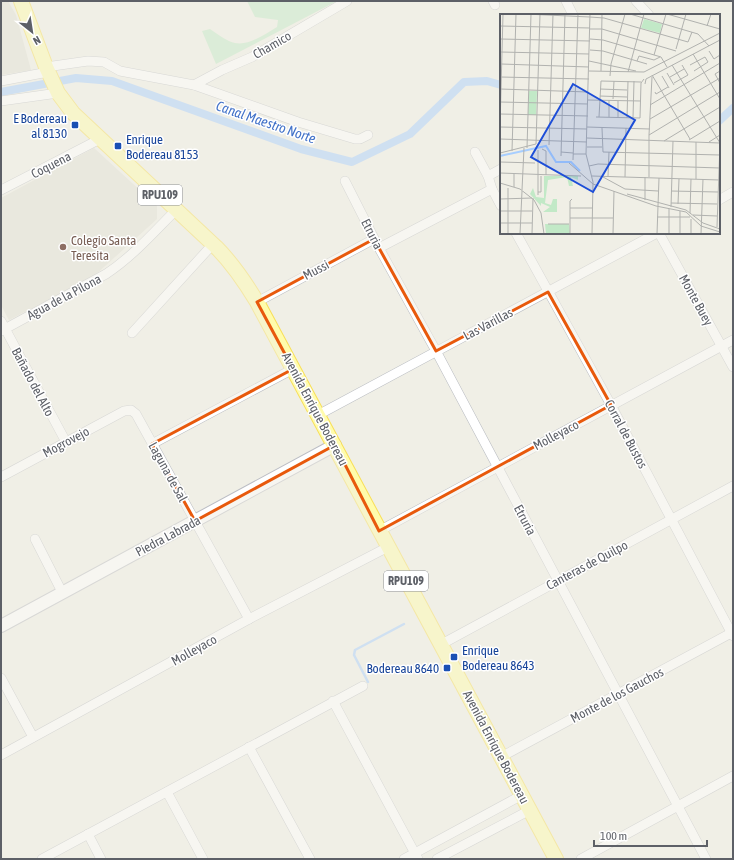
<svg xmlns="http://www.w3.org/2000/svg" width="734" height="860" font-family="'Asap Condensed',sans-serif">
<style>
.education{fill:#e0dfd4}
.green{fill:#c2e9c7}
.lines{fill:none;stroke-linecap:round;stroke-linejoin:round}
.stream{stroke:#a7ceff;stroke-width:2.5}
.canal{stroke:#a7ceff;stroke-width:8}
.street-casing{stroke:#babdc2;stroke-width:10}
.secondary-casing{stroke:#bbbdc4;stroke-width:14}
.primary-casing{stroke:#f8df58;stroke-width:16}
.street{stroke:#fff;stroke-width:9}
.secondary{stroke:#fff;stroke-width:12}
.primary{stroke:#fffcac;stroke-width:14}
.marked{fill:none;stroke:#e8590c;stroke-width:3;stroke-linejoin:round}
.transit-dot{fill:#1a4fb4;stroke:#fff;stroke-width:1.5}
.education-dot{fill:#8d6e63;stroke:#fff;stroke-width:1.5}
.labels{text-anchor:middle;dominant-baseline:central;stroke-width:3;stroke-linejoin:round;paint-order:stroke}
.shield{fill:#fff;stroke:#8e9095;stroke-width:1}
.shield-label{font-size:12px;font-weight:bold;fill:#5d6067}
.street-label{font-size:13px;fill:#5d6067;stroke:#fff}
.transit-label{font-size:13px;fill:#164399;stroke:#fff;text-anchor:end}
.education-label{font-size:13px;fill:#785e54;stroke:#fff;text-anchor:start}
.water-label{font-size:14px;font-style:italic;fill:#4373c9;stroke:#fff}
.inset-river{fill:none;stroke:#a7ceff;stroke-width:2}
.inset-road{fill:none;stroke:#b1b2af;stroke-width:1}
.view{fill:#1d4ed8;fill-opacity:0.15;stroke:#1d4ed8;stroke-width:2}
.inset-edge{fill:none;stroke:#5d6067;stroke-width:2}
</style>
<rect width="100%" height="100%" fill="#f0efe6"/>
<g class="education">
<path d="M1 1H8L16 15 31 70 1 75Z"/>
<path d="M94 148 157 206V219L94 276 9 320 1 305V198Z"/>
</g>
<path class="green" d="M247 1H337L216 64 202 31 210 29C216 33 228 42 235 43 249 46 265 34 277 27L278 20 255 17Z"/>
<g class="lines">
<path class="stream" d="M368 682 354 655 355 650 404 624"/>
<g class="canal">
<path d="M1 92 76 78 112 81 301 149 352 162 410 134 464 82 487 81 501 85"/>
<path d="M719 121 733 108"/>
</g>
<g class="street-casing">
<g id="street">
<path d="M493 1 495 5"/>
<path d="M566 1 573 15"/>
<path d="M636 1 649 15"/>
<path d="M46 67 88 61 104 62 120 71 194 85 298 122 355 139H360L368 135"/>
<path d="M1 81 48 72"/>
<path d="M194 85 222 70 252 57 347 1"/>
<path d="M1 101 58 93"/>
<path d="M475 152 488 176 492 189 501 206"/>
<path d="M488 176 501 169"/>
<path d="M345 181 379 248 436 351 706 859"/>
<path d="M1 190 100 139"/>
<path d="M719 200 733 192"/>
<path d="M516 233 611 405 733 636"/>
<path d="M659 233 733 367"/>
<path d="M379 248 492 189"/>
<path d="M257 302 374 239"/>
<path d="M1 321 66 442"/>
<path d="M1 331 106 274C132 257 153 233 176 210"/>
<path d="M132 333 213 244"/>
<path d="M318 415 657 233"/>
<path d="M152 444 293 369"/>
<path d="M1 477 124 411 131 410 136 414 249 619"/>
<path d="M379 531 733 340"/>
<path d="M35 539 62 592"/>
<path d="M440 645 733 486"/>
<path d="M1 678 33 737"/>
<path d="M333 701 418 859"/>
<path d="M249 747 310 859"/>
<path d="M1 755 249 619 388 547"/>
<path d="M501 757 733 632"/>
<path d="M167 792 203 859"/>
<path d="M88 834 101 859"/>
<path d="M42 859 363 686"/>
<path d="M404 859 522 795"/>
<path d="M437 859 530 810"/>
<path d="M581 859 733 776"/>
</g>
</g>
<g class="secondary-casing">
<path id="secondary" d="M1 626 335 445"/>
</g>
<g class="primary-casing">
<path id="primary" d="M21 1 46 67 58 93 73 113 216 247C233 264 245 282 257 302 357 488 456 673 556 859"/>
</g>
<use href="#street" class="street"/>
<use href="#secondary" class="secondary"/>
<use href="#primary" class="primary"/>
</g>
<path d="M0 0H734V860H0ZM374 239 436 351 548 292 611 405 379 531 335 445 195 521 152 444 293 369 257 302Z" fill="#f0efe6" fill-opacity=".55" fill-rule="evenodd"/>
<path class="marked" d="M374 239 436 351 548 292 611 405 379 531 335 445 195 521 152 444 293 369 257 302Z"/>
<g class="transit-dot">
<rect x="71" y="121" width="8" height="8" rx="2"/>
<rect x="114" y="142" width="8" height="8" rx="2"/>
<rect x="450" y="653" width="8" height="8" rx="2"/>
<rect x="443" y="664" width="8" height="8" rx="2"/>
</g>
<circle class="education-dot" cx="63" cy="247" r="4"/>
<g class="labels">
<g class="shield">
<rect x="138" y="185" width="44" height="20" rx="3"/>
<rect x="384" y="571" width="44" height="20" rx="3"/>
</g>
<g class="shield-label">
<text x="160" y="195">RPU109</text>
<text x="406" y="581">RPU109</text>
</g>
<g class="street-label">
<text transform="translate(272 45) rotate(-30)">Chamico</text>
<text transform="translate(51 165) rotate(-27)">Coquena</text>
<text transform="translate(372 234) rotate(63)">Etruria</text>
<text transform="translate(316 270) rotate(-28)">Mussi</text>
<text transform="translate(64 297) rotate(-28)">Agua de la Pilona</text>
<text transform="translate(696 300) rotate(61)">Monte Buey</text>
<text transform="translate(488 324) rotate(-28)">Las Varillas</text>
<text transform="translate(33 382) rotate(62)">Bañado del Alto</text>
<text transform="translate(315 409) rotate(62)">Avenida Enrique Bodereau</text>
<text transform="translate(626 434) rotate(62)">Corral de Bustos</text>
<text transform="translate(556 435) rotate(-28)">Molleyaco</text>
<text transform="translate(66 442) rotate(-28)">Mogrovejo</text>
<text transform="translate(168 472) rotate(61)">Laguna de Sal</text>
<text transform="translate(525 520) rotate(62)">Etruria</text>
<text transform="translate(168 536) rotate(-28)">Piedra Labrada</text>
<text transform="translate(587 565) rotate(-28)">Canteras de Quilpo</text>
<text transform="translate(194 650) rotate(-29)">Molleyaco</text>
<text transform="translate(617 695) rotate(-28)">Monte de los Gauchos</text>
<text transform="translate(496 747) rotate(62)">Avenida Enrique Bodereau</text>
</g>
<g class="transit-label">
<text x="67" y="118">E Bodereau<tspan x="67" dy="15">al 8130</tspan></text>
<text x="126" y="139" text-anchor="start">Enrique<tspan x="126" dy="15">Bodereau 8153</tspan></text>
<text x="462" y="650" text-anchor="start">Enrique<tspan x="462" dy="15">Bodereau 8643</tspan></text>
<text x="439" y="668">Bodereau 8640</text>
</g>
<g class="education-label">
<text x="71" y="240">Colegio Santa<tspan x="71" dy="15">Teresita</tspan></text>
</g>
<g class="water-label">
<text transform="translate(266 122) rotate(19)">Canal Maestro Norte</text>
</g>
</g>
<g transform="translate(500 14)">
<rect width="220" height="220" fill="#f0efe6"/>
<path d="M144 5 162 10 160 19 141 14ZM29 77H37L36 101H28ZM44 162H78V166L71 163 73 172H69L67 163 48 166 45 189 51 191 53 185H57V198H43L50 193 41 189V192L30 180 33 174 36 183 44 184ZM45 210H69L70 220H46Z" fill="#c2e9c7"/>
<path class="inset-river" d="M0 142 46 132 56 148H71L80 157"/>
<path class="inset-road" d="M25 0 90 3M90 0 86 140 93 168 92 220M130 0 198 20 209 32M167 0 220 15M90 3 104 4 188 28 192 18M0 12 90 14M207 12 211 0M90 15H102L176 37M0 25 90 27M90 25 103 26 161 43 167 53M176 35 186 0M90 36 103 37 147 50M209 37 214 45 220 41M0 38 89 40M193 40 220 85M154 41 166 0M89 47 136 57M137 47 139 42 154 46 160 43M1 50 89 53M172 51 220 129 217 213M190 51 205 43 208 48 194 57M89 57 144 58 220 19M101 57 102 0M220 57 215 60 220 69M128 58 144 0M167 59 174 71M152 61 190 125M110 62 111 50 125 0M162 62 169 74M0 63 89 65M170 63 184 55M174 69 188 61 182 51M145 70 146 65 220 26M0 75 88 78M100 75 127 76M155 78 156 80 168 73M100 82 127 83M113 85 114 67M88 86 141 87M0 88 88 90M150 91 220 49M0 100 88 102M96 103 140 104 141 69 144 65M99 103 101 67 141 68M109 103V86M118 103V87M127 104 128 67M133 104 134 67M150 105 220 64M0 113 3 0M0 113 87 115M87 113 150 115M102 114 103 138 220 141M149 121 152 63M87 124 220 129M0 125 87 128M149 126V121L220 78M189 126 220 107M164 127 220 93M209 128 220 121M49 131 53 0M87 133H102M27 134 31 0M42 135 46 137V161M12 137 16 0M61 138 73 139M0 139 36 130 40 0M73 140H86M61 142 65 0M73 146 78 0M0 148 35 149M69 149 93 170M89 152 98 150 220 154M0 159 81 162M92 162 220 166M108 162 109 138M103 163 125 175 158 177M125 163 126 114M145 163V186M149 163V126M196 165V128M0 169 20 175 34 186 41 199 44 220M93 170 156 192 186 198 201 212 220 218M14 173V160M8 174V220M22 176 24 134M171 177 218 178M38 178H41V162M127 180 186 196 203 209 220 215M38 181V136M0 185 32 184M171 189 217 190M178 190 179 165M171 193 173 127M70 194H92M0 197H32M190 199 191 165M193 201 217 202M157 203H190M70 204H113M0 209H32M48 210H69M20 220 22 177M32 220 33 184M70 220V187L72 185M113 220 114 177M157 220 159 164M169 220V195M180 220V197M191 220V205M201 220 203 165"/>
<path class="view" d="M73 70 135 106 93 178 31 143Z"/>
<rect width="220" height="220" class="inset-edge"/>
</g>
<rect width="734" height="860" fill="none" stroke="#5d6067" stroke-width="4"/>
<g transform="translate(32 32) rotate(150)" stroke="#ffffff" stroke-width="3" paint-order="stroke">
<path d="M0-3L7 15L0 10L-7 15Z" fill="#5d6067"/>
<text y="-6" font-size="11" font-weight="bold" text-anchor="middle" fill="#5d6067">N</text>
</g>
<path d="M594 840v6h113v-6" fill="none" stroke="#5d6067" stroke-width="2"/>
<text x="600" y="840" font-size="12" fill="#5d6067" stroke="#ffffff" stroke-width="3" paint-order="stroke">100 m</text>
</svg>
